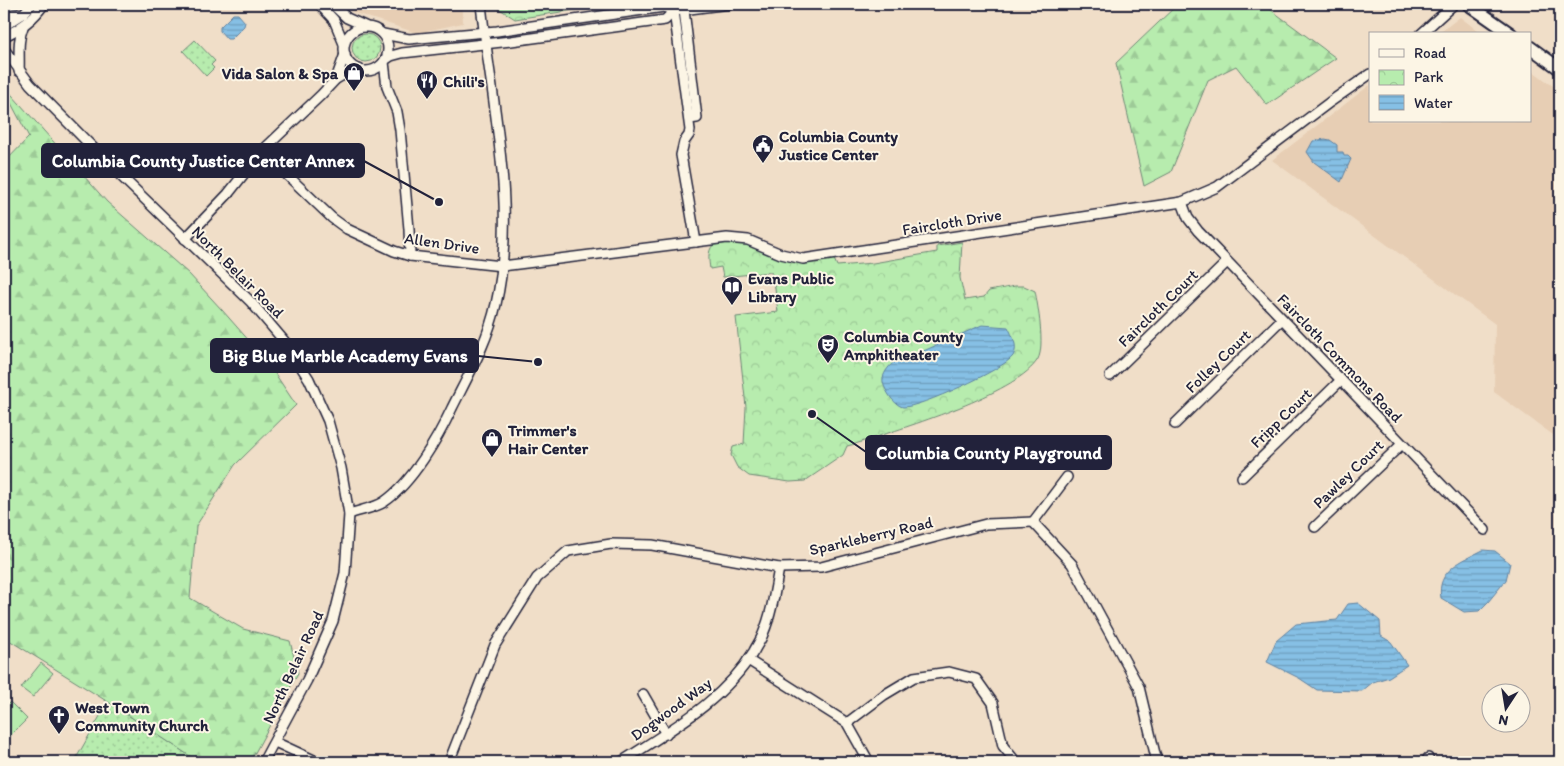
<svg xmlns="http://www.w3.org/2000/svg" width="1564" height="766" font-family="Itim,sans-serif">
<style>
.built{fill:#e7ceb4}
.grass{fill:url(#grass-dots);stroke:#6c8774}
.forest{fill:url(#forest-firs);stroke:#6c8774}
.park{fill:url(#park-crowns);stroke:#6c8774}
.pitch{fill:#b7ecae;stroke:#6c8774}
.water{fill:url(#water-rules);stroke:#5e81a1}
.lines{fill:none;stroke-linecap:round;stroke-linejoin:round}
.minor-casing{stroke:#22223b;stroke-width:12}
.major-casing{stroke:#22223b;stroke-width:15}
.minor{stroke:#fcf5e5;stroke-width:9}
.major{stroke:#fcf5e5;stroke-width:11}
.labels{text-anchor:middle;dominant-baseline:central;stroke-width:4;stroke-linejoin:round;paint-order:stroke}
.poi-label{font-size:16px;font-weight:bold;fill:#22223b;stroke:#fcf5e5;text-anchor:start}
.street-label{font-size:16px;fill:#22223b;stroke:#fcf5e5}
.leader{fill:none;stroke:#22223b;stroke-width:2}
.callout-dot{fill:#22223b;stroke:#fcf5e5;stroke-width:2}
.callout{fill:#22223b;stroke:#22223b;stroke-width:2}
.callout-label{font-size:18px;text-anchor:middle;font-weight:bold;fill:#fff}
</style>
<defs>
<pattern id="grass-dots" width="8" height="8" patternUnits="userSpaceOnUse" patternTransform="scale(1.25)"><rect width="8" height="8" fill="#b7ecae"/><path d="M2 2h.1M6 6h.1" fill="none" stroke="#9dca97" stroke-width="1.8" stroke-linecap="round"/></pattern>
<pattern id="forest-firs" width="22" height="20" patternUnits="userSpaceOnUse" patternTransform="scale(1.25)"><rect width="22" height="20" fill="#b7ecae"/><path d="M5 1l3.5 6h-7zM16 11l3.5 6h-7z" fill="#9dca97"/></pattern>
<pattern id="park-crowns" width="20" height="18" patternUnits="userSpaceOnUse" patternTransform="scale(1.25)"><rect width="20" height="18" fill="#b7ecae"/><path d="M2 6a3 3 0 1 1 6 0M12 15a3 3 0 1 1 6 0" fill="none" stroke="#9dca97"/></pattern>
<pattern id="water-rules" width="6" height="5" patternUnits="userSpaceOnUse" patternTransform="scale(1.25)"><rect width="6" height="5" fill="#86c0e5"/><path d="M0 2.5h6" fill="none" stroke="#6d9cbb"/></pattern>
</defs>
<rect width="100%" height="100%" fill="#f0dec8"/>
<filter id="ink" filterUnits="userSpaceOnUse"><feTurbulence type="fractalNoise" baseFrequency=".02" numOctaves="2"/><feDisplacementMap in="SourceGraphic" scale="10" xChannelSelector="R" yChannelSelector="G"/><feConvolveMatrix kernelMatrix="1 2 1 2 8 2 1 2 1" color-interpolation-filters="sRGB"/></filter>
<g filter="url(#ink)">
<g class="built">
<path d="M343 4H462L463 23 417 33 352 12Z"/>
<path d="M1460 17 1482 34H1438Z"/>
<path d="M1530 69 1560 91V440L1494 392 1495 324 1272 160 1370 85V121H1530Z"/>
</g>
<g class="grass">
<circle cx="366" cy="48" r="14"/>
<path d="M195 40 215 61 211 65 214 68 206 76 183 51Z"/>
<path d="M108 702 199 762H74Z"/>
</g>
<g class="forest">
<path d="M1178 4H1263L1336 58 1267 105 1236 66 1208 80 1171 172 1144 186 1116 63Z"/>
<path d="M4 86 107 202 189 274 222 310 266 360 296 405 235 465 196 526 190 598 243 629 290 641 298 673 250 762H199L108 702 4 637V163L29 137 4 90Z"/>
</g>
<g class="park">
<path d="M495 4H614L515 19 495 6Z"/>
<path d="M738 242C758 246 775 259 794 262 807 264 822 260 834 259L837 266 873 263 937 252V246L962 242 960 278 965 300 984 297 989 291 1015 286H1024L1035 291C1038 306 1045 346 1038 359 1020 391 915 424 879 436 868 439 858 444 847 446L843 455 805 481 790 482 749 476 737 467 731 455 733 447 744 444 746 407 736 317 778 312 775 288 771 272 723 277 721 267 710 269C709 261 707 252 713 245Z"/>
</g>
<g class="pitch">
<path d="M41 663 53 673 33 697 21 688Z"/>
<path d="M10 702 27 719 10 736 4 730V708Z"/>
</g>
<g class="water">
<path d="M233 14H238L245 22 244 26 231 39H227L220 31V27Z"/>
<path d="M1325 139 1330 140 1337 145V152H1343L1344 156H1348L1351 159 1341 182 1314 162 1307 152 1313 141Z"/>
<path d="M982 325 1008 327C1012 335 1019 347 1013 356 1004 369 919 408 903 407 898 406 892 400 889 395 886 390 882 384 883 378 884 372 890 365 894 362 901 358 912 357 919 353 940 344 961 334 982 325Z"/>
<path d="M1483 550 1495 551 1510 563 1506 580 1488 602 1479 611 1464 612 1441 598C1436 570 1462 561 1483 550Z"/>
<path d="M1358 603 1380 621 1381 636 1391 642 1407 665 1389 677 1373 682 1362 691 1317 690 1299 678 1267 662 1276 641 1296 624 1337 620 1348 604Z"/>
</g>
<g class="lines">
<g class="minor-casing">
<g id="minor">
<path d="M319 4 334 20 344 44"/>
<path d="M332 4 347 18 365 26"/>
<path d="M684 10 697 118 689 119"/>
<path d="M674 11 690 130 689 135 684 142 681 155 696 242"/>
<path d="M4 12 23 14"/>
<path d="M4 26 23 14 32 4"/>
<circle cx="366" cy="49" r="22"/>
<path d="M383 34 409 39 497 31 664 7 674 11 729 4"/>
<path d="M1421 34 1454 4"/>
<path d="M4 36C21 29 33 20 44 4"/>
<path d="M4 49 30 84 123 178 251 302 285 342 309 379 328 421 341 468 349 514 345 573 333 621 307 680 263 762"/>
<path d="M385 60 391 56 402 53 511 41 665 20 674 11"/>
<path d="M384 62 387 87 397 112 400 130 409 229 410 256"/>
<path d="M19 71C20 55 17 42 23 27"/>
<path d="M336 79 345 54"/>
<path d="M262 151 332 218 347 229 394 251 410 256 502 266 727 238 748 240 781 254 803 259 1182 202 1217 187 1330 102 1370 74"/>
<path d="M1182 202 1188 218 1198 231 1485 530"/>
<path d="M185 239 228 194 262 151 321 95 336 79 350 71 359 69"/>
<path d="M1110 376 1227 262"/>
<path d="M1175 424 1282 319"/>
<path d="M1242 477 1341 380"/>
<path d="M349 514C360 510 375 508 384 502 412 483 438 438 452 408 469 374 488 341 496 304 518 207 491 101 481 4"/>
<path d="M1033 522 1072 564 1139 687 1157 762"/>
<path d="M1033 522 1067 477"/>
<path d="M1315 527 1402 444"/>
<path d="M748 660 847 723 869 762"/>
<path d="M643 694 666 734"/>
<path d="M847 723 884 695 914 677 949 672 976 679 993 703 1003 746 1016 762"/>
<path d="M275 742 318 762"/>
<path d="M1428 758 1429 762"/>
<path d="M449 762 495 645 537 578 568 551 611 544 652 545 779 568 821 567 986 524 1033 522"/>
<path d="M621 762C670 730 723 702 754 651 757 645 761 640 763 634 772 613 775 590 779 568"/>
</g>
</g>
<g class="major-casing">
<g id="major">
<path d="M1468 4 1511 34"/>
<path d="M1530 47 1560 69"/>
</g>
</g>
<use href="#minor" class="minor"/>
<use href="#major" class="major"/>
</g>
</g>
<defs>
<g id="shop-pin" transform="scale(1.125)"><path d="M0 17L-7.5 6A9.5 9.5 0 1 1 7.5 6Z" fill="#22223b" stroke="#fcf5e5"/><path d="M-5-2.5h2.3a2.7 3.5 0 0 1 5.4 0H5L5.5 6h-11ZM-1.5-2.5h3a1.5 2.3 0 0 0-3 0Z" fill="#fff"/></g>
<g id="restaurant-pin" transform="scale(1.125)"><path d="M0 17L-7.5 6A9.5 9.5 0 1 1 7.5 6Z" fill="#22223b" stroke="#fcf5e5"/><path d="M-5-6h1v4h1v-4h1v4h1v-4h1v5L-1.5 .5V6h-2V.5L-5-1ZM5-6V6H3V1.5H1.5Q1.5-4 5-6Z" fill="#fff"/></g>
<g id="civic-pin" transform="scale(1.125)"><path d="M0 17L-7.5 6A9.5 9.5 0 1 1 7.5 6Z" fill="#22223b" stroke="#fcf5e5"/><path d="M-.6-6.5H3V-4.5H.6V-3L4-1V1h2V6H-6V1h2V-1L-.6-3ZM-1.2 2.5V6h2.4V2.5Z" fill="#fff"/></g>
<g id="library-pin" transform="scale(1.125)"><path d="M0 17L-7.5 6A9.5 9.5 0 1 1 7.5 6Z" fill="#22223b" stroke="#fcf5e5"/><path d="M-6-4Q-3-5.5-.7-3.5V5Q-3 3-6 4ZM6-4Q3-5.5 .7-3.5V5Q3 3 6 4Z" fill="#fff"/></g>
<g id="theatre-pin" transform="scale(1.125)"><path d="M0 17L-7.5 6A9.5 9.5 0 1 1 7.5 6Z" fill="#22223b" stroke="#fcf5e5"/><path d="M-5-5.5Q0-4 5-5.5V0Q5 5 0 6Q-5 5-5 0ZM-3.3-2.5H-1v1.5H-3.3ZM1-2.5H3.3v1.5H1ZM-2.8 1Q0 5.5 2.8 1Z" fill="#fff"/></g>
<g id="church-pin" transform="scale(1.125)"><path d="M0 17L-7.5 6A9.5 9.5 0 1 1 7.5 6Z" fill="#22223b" stroke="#fcf5e5"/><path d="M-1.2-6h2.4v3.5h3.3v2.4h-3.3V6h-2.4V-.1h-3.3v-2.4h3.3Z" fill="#fff"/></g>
</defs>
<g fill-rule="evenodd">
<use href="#shop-pin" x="354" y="73"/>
<use href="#restaurant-pin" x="427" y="81"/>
<use href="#civic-pin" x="763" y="145"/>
<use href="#library-pin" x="732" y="287"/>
<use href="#theatre-pin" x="828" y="345"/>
<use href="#shop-pin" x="492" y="439"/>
<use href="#church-pin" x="59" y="716"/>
</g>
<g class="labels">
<g class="poi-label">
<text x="338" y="73" text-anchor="end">Vida Salon &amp; Spa</text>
<text x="443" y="81">Chili's</text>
<text x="779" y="136">Columbia County<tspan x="779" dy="18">Justice Center</tspan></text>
<text x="748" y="278">Evans Public<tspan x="748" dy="18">Library</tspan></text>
<text x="844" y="336">Columbia County<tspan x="844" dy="18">Amphitheater</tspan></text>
<text x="508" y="430">Trimmer's<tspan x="508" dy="18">Hair Center</tspan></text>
<text x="75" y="707">West Town<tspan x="75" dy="18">Community Church</tspan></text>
</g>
<g class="street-label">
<text transform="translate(952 222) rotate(-9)">Faircloth Drive</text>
<text transform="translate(442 243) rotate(8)">Allen Drive</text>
<text transform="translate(238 272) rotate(45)">North Belair Road</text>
<text transform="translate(1158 308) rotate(-44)">Faircloth Court</text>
<text transform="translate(1340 358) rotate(46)">Faircloth Commons Road</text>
<text transform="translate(1218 361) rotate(-44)">Folley Court</text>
<text transform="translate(1281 418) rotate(-44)">Fripp Court</text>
<text transform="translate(1348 474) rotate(-44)">Pawley Court</text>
<text transform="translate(871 536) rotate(-13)">Sparkleberry Road</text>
<text transform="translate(293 667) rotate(-65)">North Belair Road</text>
<text transform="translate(671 709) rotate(-36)">Dogwood Way</text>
</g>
</g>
<path class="leader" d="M439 202L364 161M538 362L478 356M812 414L866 452"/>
<g class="callout-dot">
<circle cx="439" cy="202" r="5"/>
<circle cx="538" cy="362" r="5"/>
<circle cx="812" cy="414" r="5"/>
</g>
<g class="callout">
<rect x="42" y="144" width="322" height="33" rx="5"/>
<rect x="211" y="339" width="267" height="33" rx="5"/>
<rect x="866" y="436" width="245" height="33" rx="5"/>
</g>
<g class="callout-label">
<text x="203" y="167">Columbia County Justice Center Annex</text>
<text x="345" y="362">Big Blue Marble Academy Evans</text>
<text x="989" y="459">Columbia County Playground</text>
</g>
<rect width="1564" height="766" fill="none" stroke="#fcf5e5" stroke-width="20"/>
<rect x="10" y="10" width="1544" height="746" fill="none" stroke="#22223b" stroke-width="2" filter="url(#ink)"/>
<rect x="1369" y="32" width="162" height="90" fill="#fcf5e5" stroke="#a5a1a1"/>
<rect x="1379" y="49" width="25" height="8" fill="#fcf5e5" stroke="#a5a1a1"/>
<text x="1414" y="58" font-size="15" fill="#22223b">Road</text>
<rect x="1379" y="70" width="25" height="15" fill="url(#park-crowns)" stroke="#a5a1a1"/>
<text x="1414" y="82" font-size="15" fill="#22223b">Park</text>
<rect x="1379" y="95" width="25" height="15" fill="url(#water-rules)" stroke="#a5a1a1"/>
<text x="1414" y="108" font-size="15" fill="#22223b">Water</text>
<g transform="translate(1506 708) rotate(192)"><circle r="24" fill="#fcf5e5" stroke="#a5a1a1"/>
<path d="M0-4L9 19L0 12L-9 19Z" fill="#22223b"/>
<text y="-8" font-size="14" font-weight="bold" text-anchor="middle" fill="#22223b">N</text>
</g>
</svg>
